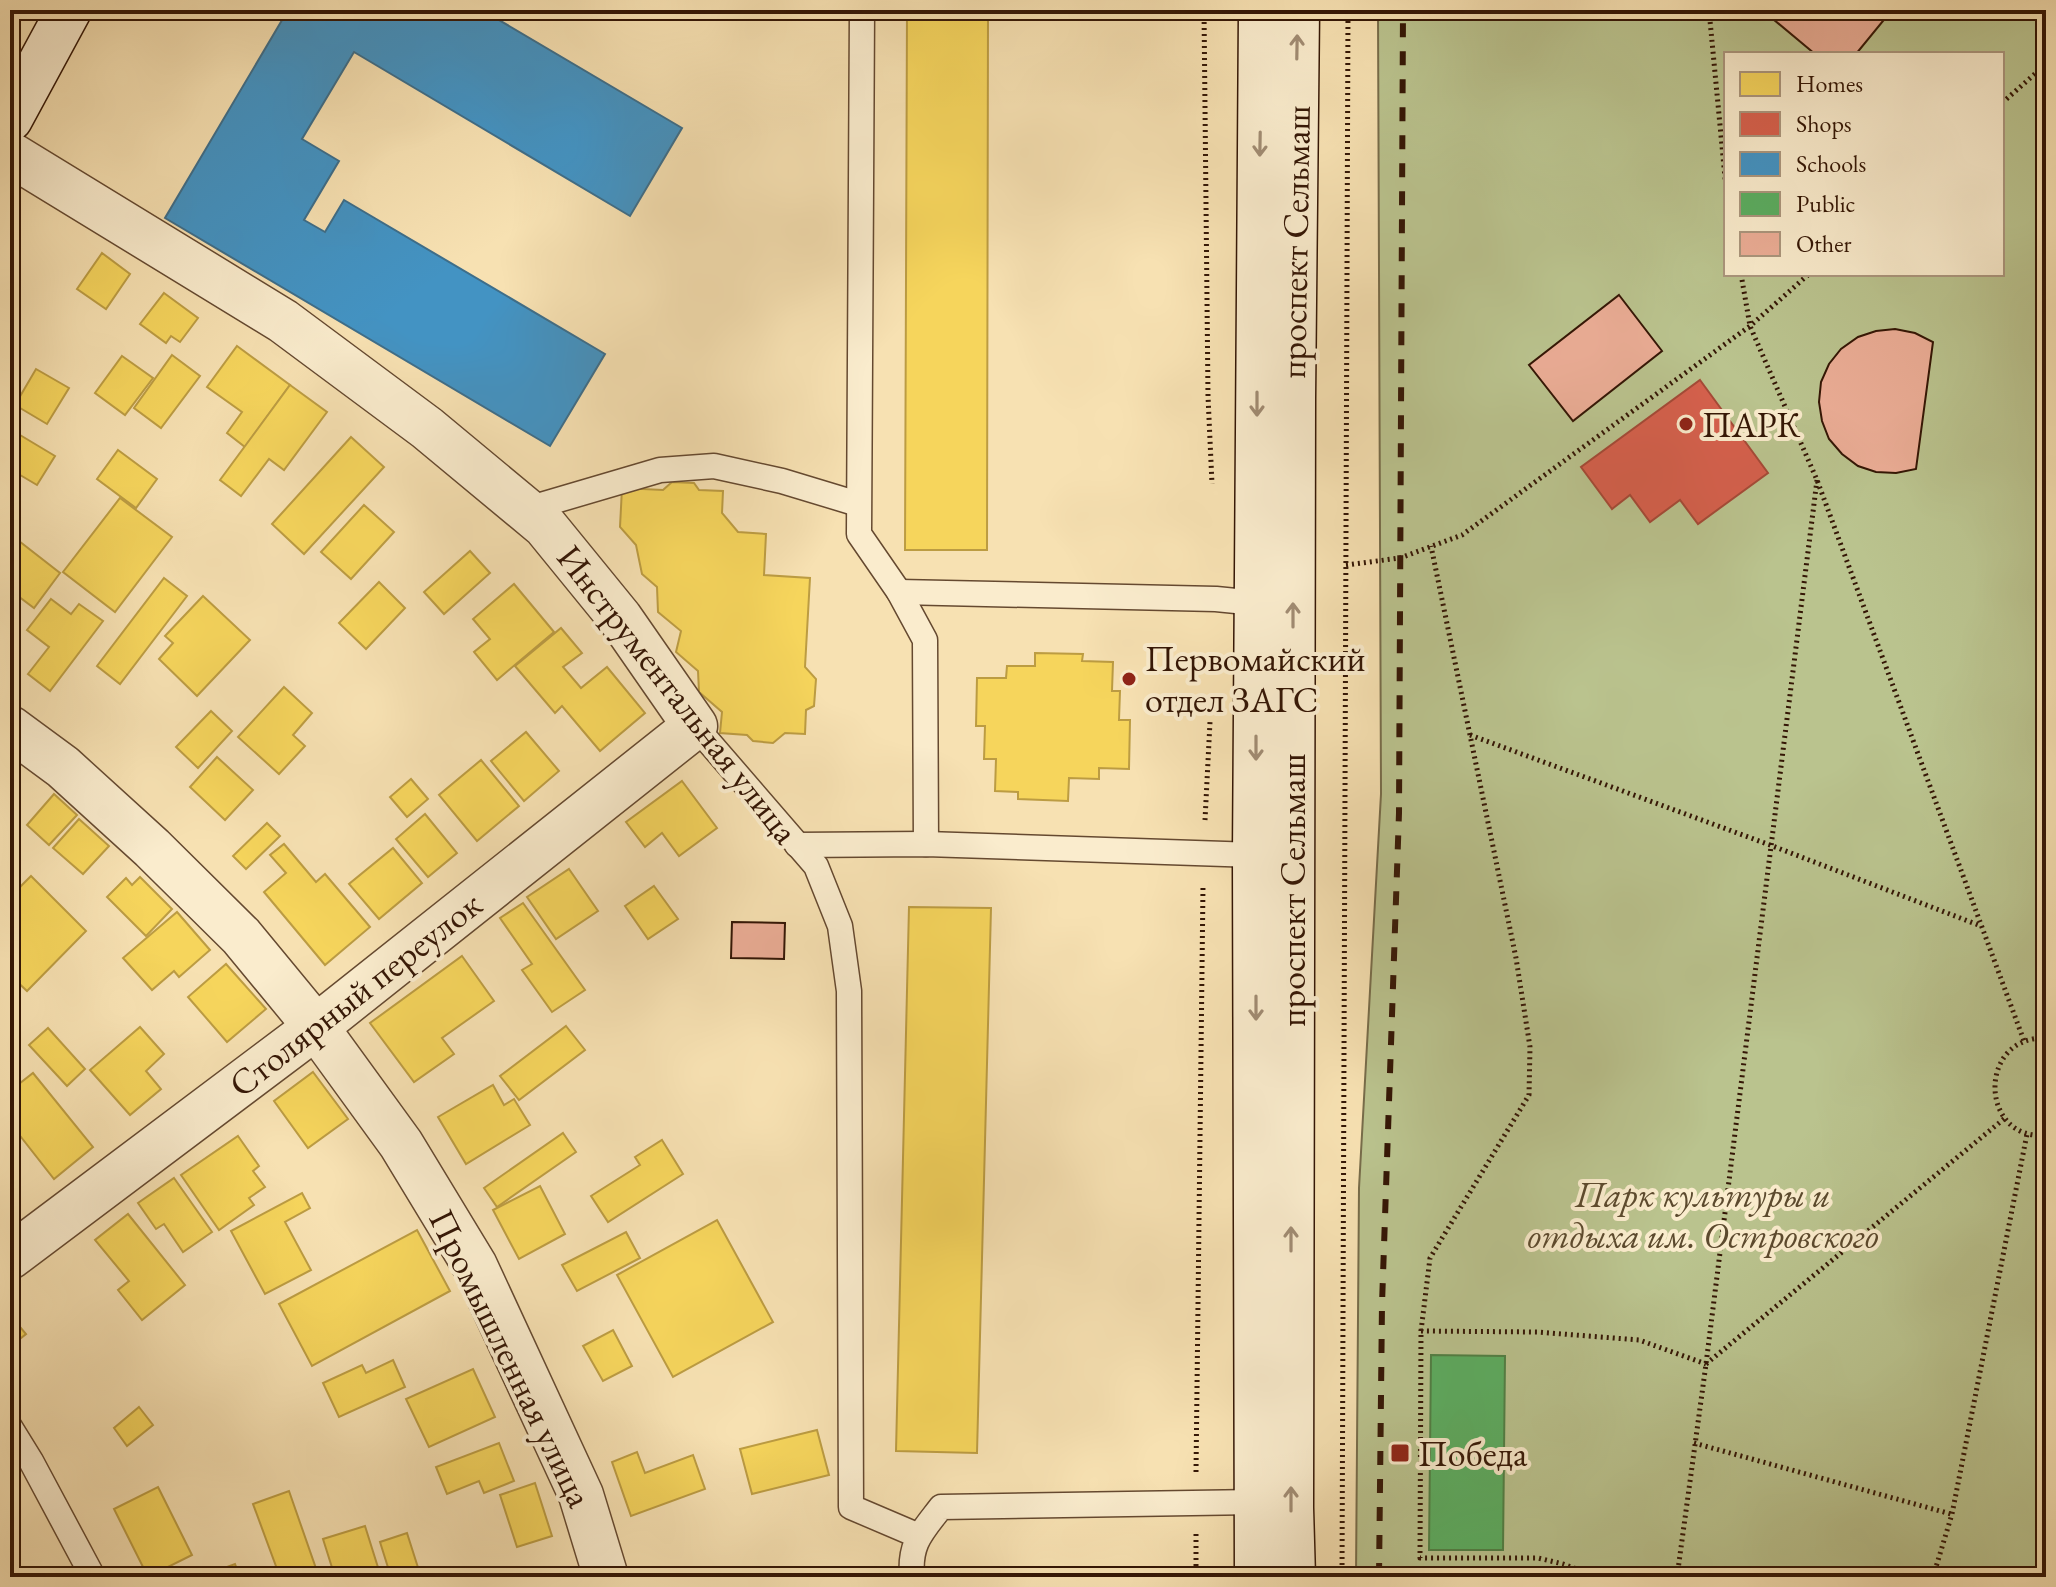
<svg xmlns="http://www.w3.org/2000/svg" width="2056" height="1587" font-family="'EB Garamond',serif">
<style>
.green{fill:#bac38e;stroke:#776c4a;stroke-width:2;fill-rule:evenodd}
.homes{fill:#f6d55c;stroke:#bc9c42;stroke-width:2}
.shops{fill:#d6604d;stroke:#a54a37;stroke-width:2}
.schools{fill:#4393c3;stroke:#3e6e8a;stroke-width:2}
.public{fill:#5aae61;stroke:#4f8045;stroke-width:2}
.building{fill:#ebad96;stroke:#341605;stroke-width:2}
.lines{fill:none;stroke-linecap:round;stroke-linejoin:round}
.lane-casing{stroke:#654930;stroke-width:27}
.street-casing{stroke:#654930;stroke-width:47}
.secondary-casing{stroke:#341605;stroke-width:47}
.path{stroke:#341605;stroke-width:5;stroke-dasharray:2 4;stroke-linecap:butt}
.lane{stroke:#faeccd;stroke-width:24}
.street{stroke:#faeccd;stroke-width:44}
.secondary{stroke:#faeccd;stroke-width:44}
.rail{stroke:#341605;stroke-width:6;stroke-dasharray:14 14;stroke-linecap:butt}
.oneway{stroke:#a18c73}
.poi-dot{fill:#8f2418;stroke:#faeccd;stroke-width:3}
.labels{text-anchor:middle;dominant-baseline:central;stroke-width:8;stroke-linejoin:round;paint-order:stroke}
.street-label{font-size:36px;fill:#341605;stroke:#faeccd}
.poi-label{font-size:36px;fill:#341605;stroke:#faeccd;text-anchor:start}
.park-label{font-size:36px;font-style:italic;fill:#5c4a2e;stroke:#faeccd}
</style>
<rect width="100%" height="100%" fill="#f7e1b2"/>
<filter id="stains"><feTurbulence type="fractalNoise" baseFrequency=".0025" numOctaves="4"/><feColorMatrix values="0 0 0 0 .2 0 0 0 0 .09 0 0 0 0 .02 0 0 0 .5 -.17"/></filter>
<radialGradient id="worn" r=".72"><stop offset=".6" stop-color="#630" stop-opacity="0"/><stop offset="1" stop-color="#630" stop-opacity=".3"/></radialGradient>
<path class="green" d="M1378 10H2046V1577H1356L1359 1188 1381 794ZM1726 54H2002V274H1726Z"/>
<g class="homes">
<path d="M907 10H988L987 550H905Z"/>
<path d="M102 253 130 274 106 309 77 289Z"/>
<path d="M164 293 198 318 180 342 171 336 166 343 140 324Z"/>
<path d="M237 346 290 385 245 447 227 433 242 412 207 387Z"/>
<path d="M172 355 200 376 161 428 134 408Z"/>
<path d="M122 356 153 378 125 415 95 393Z"/>
<path d="M36 369 69 388 47 424 15 405Z"/>
<path d="M290 385 327 412 284 470 269 459 241 496 220 480Z"/>
<path d="M10 429 55 456 37 485 10 469Z"/>
<path d="M351 437 384 467 304 554 272 524Z"/>
<path d="M118 450 157 479 136 508 97 479Z"/>
<path d="M672 482 694 483 699 490 723 491 722 513 738 532 766 534 764 575 810 578 805 667 816 679 814 706 806 710 805 734 785 733 773 743 753 741 747 735 720 733 722 712 699 692 698 671 676 652 681 631 658 612 657 587 642 574 636 545 620 527 622 488 663 490Z"/>
<path d="M120 498 172 537 115 612 63 572Z"/>
<path d="M364 505 394 532 351 579 321 552Z"/>
<path d="M10 534 60 573 34 608 10 590Z"/>
<path d="M470 551 490 573 444 614 424 592Z"/>
<path d="M164 578 187 596 120 684 97 666Z"/>
<path d="M379 582 405 608 366 649 339 623Z"/>
<path d="M514 584 554 632 497 680 474 652 490 639 473 619Z"/>
<path d="M203 596 250 640 197 696 159 659 173 643 165 636Z"/>
<path d="M51 599 71 614 79 604 103 621 50 691 28 674 49 647 27 630Z"/>
<path d="M561 628 582 653 563 667 581 688 607 667 645 713 600 751 562 706 555 713 515 666Z"/>
<path d="M1035 653 1083 654 1082 661 1113 662 1112 691H1120L1119 720H1130L1129 769 1099 768V779L1069 778 1068 801 1018 799V792L995 791 996 759H984L985 726H976L977 678H1006L1007 666H1035Z"/>
<path d="M284 687 312 713 293 735 305 746 279 774 238 737Z"/>
<path d="M211 711 232 731 198 768 176 747Z"/>
<path d="M526 732 559 771 524 801 491 761Z"/>
<path d="M217 757 253 790 225 820 190 787Z"/>
<path d="M481 760 519 806 477 841 439 795Z"/>
<path d="M411 779 428 799 407 817 390 797Z"/>
<path d="M682 781 717 828 679 856 662 833 645 847 626 822Z"/>
<path d="M54 794 77 815 49 845 27 825Z"/>
<path d="M425 814 457 853 428 877 396 839Z"/>
<path d="M79 819 109 846 83 874 53 848Z"/>
<path d="M267 823 280 836 246 869 233 856Z"/>
<path d="M284 844 316 882 325 874 370 927 325 965 264 892 286 873 270 855Z"/>
<path d="M393 848 422 883 379 919 349 884Z"/>
<path d="M569 869 598 911 556 939 527 897Z"/>
<path d="M31 876 86 931 27 991 10 975V897Z"/>
<path d="M140 877 172 909 146 936 107 897 126 878 132 885Z"/>
<path d="M654 886 678 919 648 939 625 906Z"/>
<path d="M523 903 585 990 552 1012 522 970 532 964 500 918Z"/>
<path d="M909 907 991 908 977 1453 896 1451Z"/>
<path d="M177 912 210 950 179 977 174 971 152 990 123 958Z"/>
<path d="M462 956 494 1001 442 1038 454 1054 414 1082 370 1023Z"/>
<path d="M226 964 266 1009 227 1042 188 997Z"/>
<path d="M566 1026 585 1050 519 1100 500 1076Z"/>
<path d="M140 1027 164 1054 146 1071 161 1089 130 1115 90 1070Z"/>
<path d="M48 1028 85 1069 67 1086 29 1045Z"/>
<path d="M313 1072 348 1119 308 1148 274 1101Z"/>
<path d="M33 1073 93 1147 54 1179 10 1123V1091Z"/>
<path d="M493 1085 504 1105 514 1099 530 1125 466 1164 438 1117Z"/>
<path d="M563 1133 576 1152 497 1207 484 1188Z"/>
<path d="M238 1136 259 1166 253 1171 265 1187 249 1198 254 1205 219 1230 181 1175Z"/>
<path d="M662 1140 683 1174 608 1222 591 1196 640 1165 635 1157Z"/>
<path d="M174 1178 212 1232 183 1252 164 1224 156 1229 138 1203Z"/>
<path d="M540 1186 565 1234 519 1259 493 1210Z"/>
<path d="M302 1193 310 1208 285 1222 311 1270 265 1294 231 1231Z"/>
<path d="M128 1214 185 1285 142 1320 118 1290 129 1281 95 1240Z"/>
<path d="M717 1220 773 1322 673 1377 617 1275Z"/>
<path d="M417 1230 450 1291 312 1366 279 1304Z"/>
<path d="M626 1232 640 1258 577 1291 562 1265Z"/>
<path d="M10 1315 26 1334 10 1347Z"/>
<path d="M613 1330 632 1366 603 1381 583 1346Z"/>
<path d="M393 1360 405 1387 339 1417 323 1383 362 1365 366 1373Z"/>
<path d="M473 1369 495 1417 429 1447 406 1399Z"/>
<path d="M139 1407 153 1425 127 1446 114 1428Z"/>
<path d="M817 1430 829 1475 752 1494 740 1449Z"/>
<path d="M499 1443 514 1481 484 1493 479 1481 447 1494 436 1467Z"/>
<path d="M637 1452 645 1473 693 1455 705 1489 631 1516 612 1462Z"/>
<path d="M535 1483 552 1536 517 1547 500 1495Z"/>
<path d="M158 1487 192 1555 148 1577 114 1509Z"/>
<path d="M289 1491 319 1577H280L253 1504Z"/>
<path d="M365 1526 381 1577H335L323 1539Z"/>
<path d="M407 1533 421 1577H391L380 1542Z"/>
<path d="M235 1564 240 1577H200Z"/>
</g>
<path class="shops" d="M1700 380 1768 473 1698 524 1680 500 1650 522 1630 495 1612 509 1581 467Z"/>
<path class="schools" d="M288 10H482L682 128 630 216 354 52 302 139 339 161 304 220 325 232 344 200 605 354 550 446 165 218Z"/>
<path class="public" d="M1431 1355 1505 1356 1503 1550H1429Z"/>
<g class="building">
<path d="M1770 10H1892L1856 54H1815L1767 14Z"/>
<path d="M1619 295 1662 351 1573 421 1529 365Z"/>
<path d="M1895 329 1915 333 1933 342 1916 469 1896 473 1876 472 1858 466 1842 454 1829 439 1822 421 1819 402 1821 382 1829 364 1841 349 1858 337 1876 331Z"/>
<path d="M732 922 785 923 784 959 731 958Z"/>
</g>
<g class="lines">
<g class="lane-casing">
<g id="lane">
<path d="M862 10 859 534 899 592 925 640 926 844"/>
<path d="M524 510 660 470 714 466 782 481 858 504"/>
<path d="M899 592 1216 599 1256 603"/>
<path d="M695 726 816 866 840 926 849 991 851 1507 919 1536"/>
<path d="M797 845 926 844 1255 855"/>
<path d="M10 1427 31 1461 93 1577"/>
<path d="M912 1577C909 1543 922 1532 941 1507L1256 1502"/>
</g>
</g>
<g class="street-casing">
<g id="street">
<path d="M10 154 283 321 427 428 545 526 620 618 695 726 316 1027 10 1257"/>
<path d="M10 728 63 767 152 848 241 936 316 1027 401 1144 475 1266 581 1495 606 1577"/>
</g>
</g>
<g class="secondary-casing">
<g id="secondary">
<path d="M10 119 69 10"/>
<path d="M1257 1577 1255 855 1261 10"/>
<path d="M1293 1577 1291 1508 1293 398 1297 10"/>
</g>
</g>
<g class="path">
<path d="M1204 10 1208 396 1212 484"/>
<path d="M1709 10 1726 188"/>
<path d="M2002 103 2046 64"/>
<path d="M1741 274 1750 326 1817 480 2024 1041"/>
<path d="M1346 565 1400 558 1462 535 1750 326 1809 274"/>
<path d="M1470 735 1770 845 1981 926"/>
<path d="M1205 820 1210 722"/>
<path d="M2043 1037 2046 996"/>
<path d="M2046 1038C1976 1036 1980 1142 2046 1135"/>
<path d="M1421 1331 1430 1258 1529 1095 1530 1047 1516 958 1431 546"/>
<path d="M1706 1364 2005 1118"/>
<path d="M1694 1443 1951 1514"/>
<path d="M1196 1472 1203 886"/>
<path d="M1196 1534V1577"/>
<path d="M1342 1577 1348 10"/>
<path d="M1598 1577 1563 1564 1538 1558H1420L1421 1331 1537 1332 1639 1340 1706 1364"/>
<path d="M1677 1577 1706 1364 1817 480"/>
<path d="M1933 1577 1952 1514 2027 1134"/>
</g>
<use href="#lane" class="lane"/>
<use href="#street" class="street"/>
<use href="#secondary" class="secondary"/>
<path class="rail" d="M1379 1577 1382 1304 1399 813 1403 10"/>
</g>
<defs><path id="oneway-shaft" d="M-6 0H5M1.5-3L5.5 0L1.5 3" fill="none" stroke-width="1.6" stroke-linecap="round" stroke-linejoin="round" transform="scale(2)"/></defs>
<g class="oneway">
<use href="#oneway-shaft" transform="translate(1297 47) rotate(-89)"/>
<use href="#oneway-shaft" transform="translate(1260 144) rotate(91)"/>
<use href="#oneway-shaft" transform="translate(1257 404) rotate(90)"/>
<use href="#oneway-shaft" transform="translate(1293 615) rotate(-90)"/>
<use href="#oneway-shaft" transform="translate(1256 748) rotate(90)"/>
<use href="#oneway-shaft" transform="translate(1256 1008) rotate(90)"/>
<use href="#oneway-shaft" transform="translate(1291 1239) rotate(-90)"/>
<use href="#oneway-shaft" transform="translate(1291 1499) rotate(-90)"/>
</g>
<g class="poi-dot">
<circle cx="1686" cy="424" r="8"/>
<circle cx="1129" cy="679" r="8"/>
<rect x="1390" y="1443" width="20" height="20" rx="4"/>
</g>
<g class="labels">
<g class="street-label">
<text transform="translate(1295 242) rotate(-89)">проспект Сельмаш</text>
<text transform="translate(678 694) rotate(52)">Инструментальная улица</text>
<text transform="translate(1292 890) rotate(-90)">проспект Сельмаш</text>
<text transform="translate(355 994) rotate(-38)">Столярный переулок</text>
<text transform="translate(511 1358) rotate(64)">Промышленная улица</text>
</g>
<g class="poi-label">
<text x="1702" y="424">ПАРК</text>
<text x="1145" y="658">Первомайский<tspan x="1145" dy="41">отдел ЗАГС</tspan></text>
<text x="1418" y="1453">Победа</text>
</g>
<g class="park-label">
<text x="1703" y="1194">Парк культуры и<tspan x="1703" dy="41">отдыха им. Островского</tspan></text>
</g>
</g>
<rect width="2056" height="1587" fill="none" stroke="#f7e1b2" stroke-width="40"/>
<rect x="12" y="12" width="2032" height="1563" fill="none" stroke="#341605" stroke-width="4"/>
<rect x="20" y="20" width="2016" height="1547" fill="none" stroke="#341605" stroke-width="2"/>
<rect x="1724" y="52" width="280" height="224" fill="#faeccd" stroke="#ab967d" stroke-width="2"/>
<rect x="1740" y="72" width="40" height="24" fill="#f6d55c" stroke="#ab967d" stroke-width="2"/>
<text x="1796" y="92" font-size="24" fill="#341605">Homes</text>
<rect x="1740" y="112" width="40" height="24" fill="#d6604d" stroke="#ab967d" stroke-width="2"/>
<text x="1796" y="132" font-size="24" fill="#341605">Shops</text>
<rect x="1740" y="152" width="40" height="24" fill="#4393c3" stroke="#ab967d" stroke-width="2"/>
<text x="1796" y="172" font-size="24" fill="#341605">Schools</text>
<rect x="1740" y="192" width="40" height="24" fill="#5aae61" stroke="#ab967d" stroke-width="2"/>
<text x="1796" y="212" font-size="24" fill="#341605">Public</text>
<rect x="1740" y="232" width="40" height="24" fill="#ebad96" stroke="#ab967d" stroke-width="2"/>
<text x="1796" y="252" font-size="24" fill="#341605">Other</text>
<rect width="100%" height="100%" filter="url(#stains)"/>
<rect width="100%" height="100%" fill="url(#worn)"/>
</svg>
